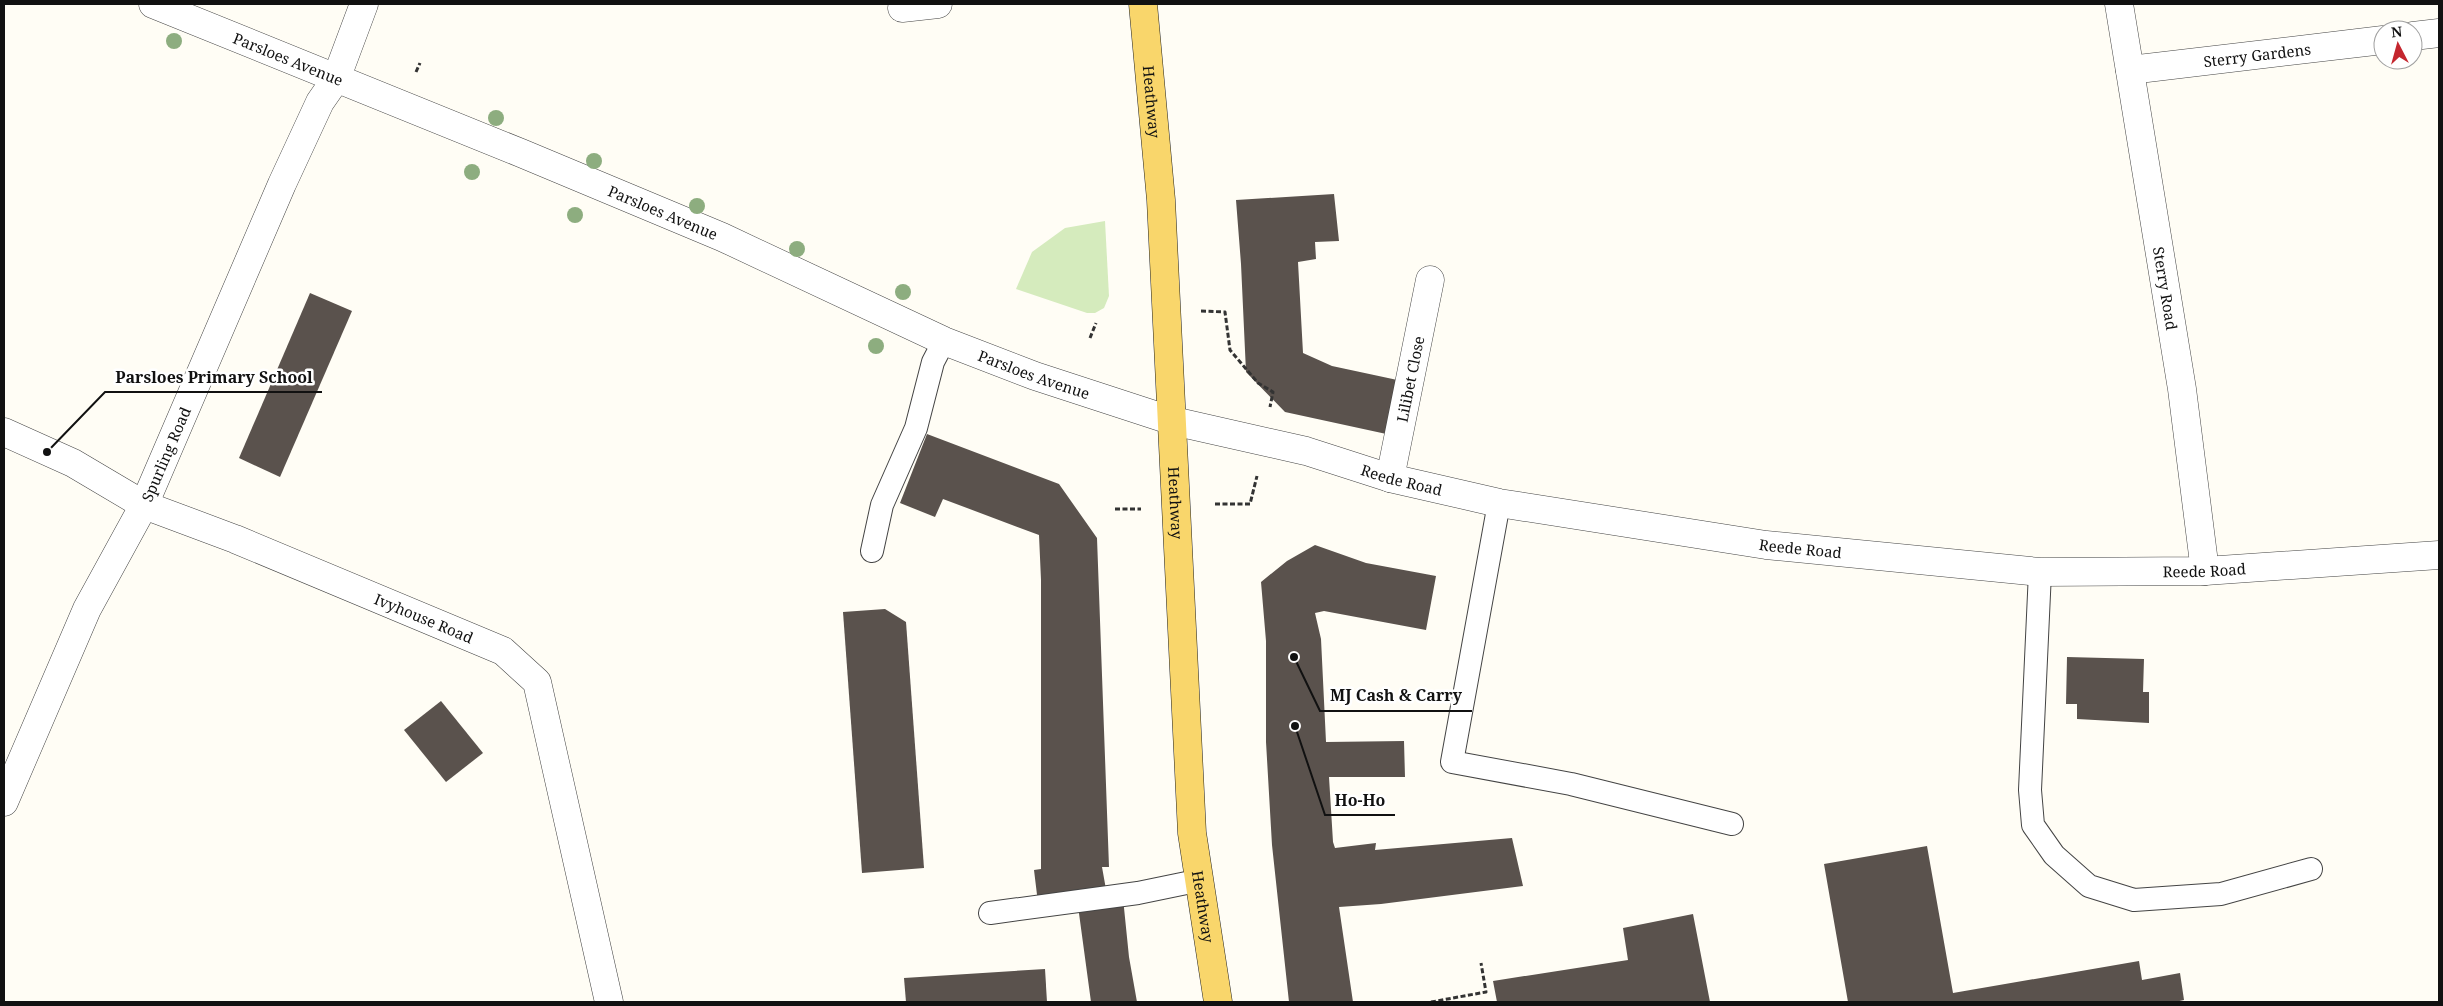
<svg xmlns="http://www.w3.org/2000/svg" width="2443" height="1006" font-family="'Noto Serif',serif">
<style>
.green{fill:#d5ebbd}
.building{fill:#5a524d}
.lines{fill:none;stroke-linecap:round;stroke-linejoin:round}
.service-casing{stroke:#444;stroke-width:24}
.minor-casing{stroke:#444;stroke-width:29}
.tertiary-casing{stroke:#444;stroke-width:29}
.primary-casing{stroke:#222;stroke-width:29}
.path{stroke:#333;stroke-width:3;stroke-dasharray:5 2.5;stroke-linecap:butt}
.service{stroke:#fff;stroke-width:22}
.minor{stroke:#fff;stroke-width:28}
.tertiary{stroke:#fff;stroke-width:28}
.primary{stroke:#f9d66b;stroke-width:28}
.tree{fill:#8dad7f}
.labels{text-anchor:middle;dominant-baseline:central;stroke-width:5;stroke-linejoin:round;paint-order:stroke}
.street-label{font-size:15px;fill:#111;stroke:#fff}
.leader{fill:none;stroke:#111;stroke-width:2}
.callout-dot{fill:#111;stroke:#fff;stroke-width:2}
.callout-label{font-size:16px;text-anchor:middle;font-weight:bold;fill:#111;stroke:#fff;stroke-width:5;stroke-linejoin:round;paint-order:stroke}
</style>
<rect width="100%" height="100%" fill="#fffdf5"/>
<path class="green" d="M1105 221 1109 296 1104 308 1095 313H1087L1016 289 1032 252 1065 228Z"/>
<g class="building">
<path d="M1334 194 1339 241 1315 242 1316 259 1298 262 1303 353 1332 366 1402 381 1391 435 1285 412 1246 372 1241 264 1236 200Z"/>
<path d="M310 293 352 311 280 477 239 458Z"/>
<path d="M927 434 1059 484 1097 538 1109 867H1102L1107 895 1038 903 1034 870 1041 869V580L1039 535 943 499 935 517 900 503Z"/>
<path d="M1315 545 1366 563 1436 576 1426 630 1324 611 1315 613 1321 639 1326 742 1404 741 1405 777H1329L1333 842 1335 848 1376 843 1375 850 1512 838 1523 886 1381 904 1339 907 1353 1002H1289L1272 845 1266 742V641L1261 582 1287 561Z"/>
<path d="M885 609 906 622 924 868 862 873 843 612Z"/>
<path d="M2067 657 2144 659 2143 692H2149V723L2077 719V704H2066Z"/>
<path d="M441 701 483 753 446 782 404 730Z"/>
<path d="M1927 846 1953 993 2139 961 2142 980 2180 973 2184 1000 2175 1002H1848L1824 864Z"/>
<path d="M1123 898 1129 957 1137 1002H1091L1078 906Z"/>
<path d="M1693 914 1710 1002H1497L1493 981 1628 960 1623 928Z"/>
<path d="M1045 969 1047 1002H906L904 978Z"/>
</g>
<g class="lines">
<g class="service-casing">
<g id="service">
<path d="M1499 503 1452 762 1571 784 1732 824"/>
<path d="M872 551 882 505 916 428 933 362 944 341"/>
<path d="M2040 572 2030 790 2033 825 2054 855 2089 886 2134 900 2221 894 2311 869"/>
<path d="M990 913 1138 893 1201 880"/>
</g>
</g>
<g class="minor-casing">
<g id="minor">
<path id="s1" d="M2119 4 2182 389 2205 571"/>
<path d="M902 8 938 4"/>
<path d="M2413 36 2439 33"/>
<path id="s2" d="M2130 70 2383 40"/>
<path id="s3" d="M4 432 73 463 144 505 235 539 503 651 537 682 609 1002"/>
<path id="s4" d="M1390 478 1430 280"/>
<path id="s5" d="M4 802 87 609 144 505 282 184 320 102 336 79 364 4"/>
</g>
</g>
<g class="tertiary-casing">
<g id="tertiary">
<path id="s6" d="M153 4 521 153 722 237 944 341 1035 376 1173 421 1306 451 1390 478 1499 503 1766 545 2040 572 2205 571 2439 555"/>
</g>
</g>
<g class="primary-casing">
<g id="primary">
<path id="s7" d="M1143 4 1161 200 1192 833 1218 1002"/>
</g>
</g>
<g class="path">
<path d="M416 72 420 63"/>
<path d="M1201 311 1225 312 1230 350 1258 383 1273 392 1270 407"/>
<path d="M1090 338 1096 323"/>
<path d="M1215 504H1250L1257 476"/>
<path d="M1115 509H1141"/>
<path d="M1431 1002 1486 992 1481 963"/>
</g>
<use href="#service" class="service"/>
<use href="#minor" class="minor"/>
<use href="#tertiary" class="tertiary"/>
<use href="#primary" class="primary"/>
</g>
<g class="tree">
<circle cx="174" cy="41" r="8"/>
<circle cx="496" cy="118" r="8"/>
<circle cx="594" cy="161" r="8"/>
<circle cx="472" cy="172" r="8"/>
<circle cx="697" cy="206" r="8"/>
<circle cx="575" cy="215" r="8"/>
<circle cx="797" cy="249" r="8"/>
<circle cx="903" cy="292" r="8"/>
<circle cx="876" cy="346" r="8"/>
</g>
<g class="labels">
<g class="street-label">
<text stroke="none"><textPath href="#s2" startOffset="128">Sterry Gardens</textPath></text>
<text stroke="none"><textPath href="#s6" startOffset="146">Parsloes Avenue</textPath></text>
<text stroke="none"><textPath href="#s7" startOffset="98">Heathway</textPath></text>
<text stroke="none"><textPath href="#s6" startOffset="551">Parsloes Avenue</textPath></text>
<text stroke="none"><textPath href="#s1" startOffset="288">Sterry Road</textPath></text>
<text stroke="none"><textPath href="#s6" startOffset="956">Parsloes Avenue</textPath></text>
<text stroke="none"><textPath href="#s4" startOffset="101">Lilibet Close</textPath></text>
<text stroke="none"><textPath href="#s5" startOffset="384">Spurling Road</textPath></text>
<text stroke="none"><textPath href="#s6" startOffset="1339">Reede Road</textPath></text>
<text stroke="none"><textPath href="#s7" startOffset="500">Heathway</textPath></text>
<text stroke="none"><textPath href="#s6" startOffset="1744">Reede Road</textPath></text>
<text stroke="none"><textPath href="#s6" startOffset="2149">Reede Road</textPath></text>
<text stroke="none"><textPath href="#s3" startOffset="460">Ivyhouse Road</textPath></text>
<text stroke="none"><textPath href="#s7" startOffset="905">Heathway</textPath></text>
</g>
</g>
<path class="leader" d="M47 452L105 392H322M1294 657L1320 711H1472M1295 726L1325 815H1395"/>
<g class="callout-dot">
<circle cx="47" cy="452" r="5"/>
<circle cx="1294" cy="657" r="5"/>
<circle cx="1295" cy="726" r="5"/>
</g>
<g class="callout-label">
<text x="214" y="383">Parsloes Primary School</text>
<text x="1396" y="701">MJ Cash &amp; Carry</text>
<text x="1360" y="806">Ho-Ho</text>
</g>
<rect width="2443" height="1006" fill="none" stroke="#111111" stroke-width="10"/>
<g transform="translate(2398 45) rotate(354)"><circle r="24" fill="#ffffff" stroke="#a0a0a0"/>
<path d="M0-4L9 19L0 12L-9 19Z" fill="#c4262e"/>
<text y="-8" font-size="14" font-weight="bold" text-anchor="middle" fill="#111111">N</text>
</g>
</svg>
